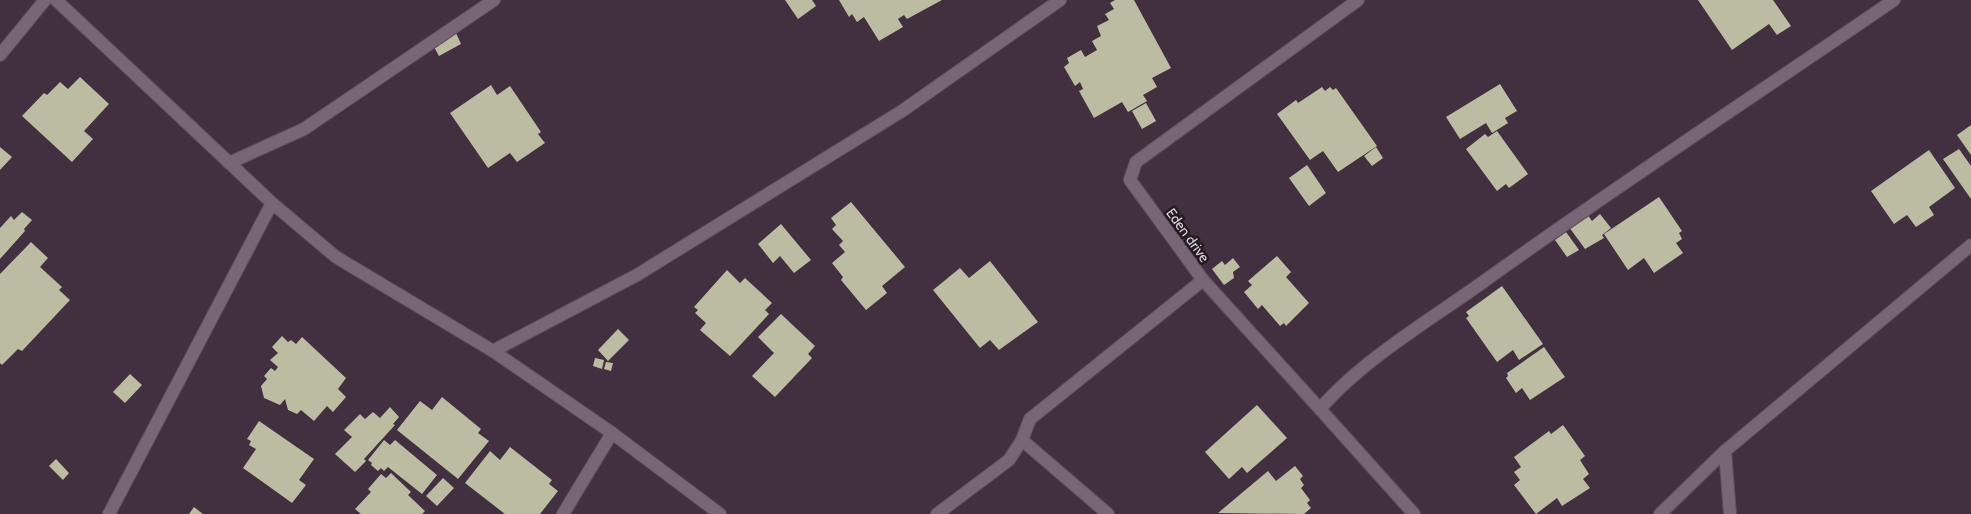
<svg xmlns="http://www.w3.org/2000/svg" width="1971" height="514" font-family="Cabin,sans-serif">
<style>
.building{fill:#bbbca1}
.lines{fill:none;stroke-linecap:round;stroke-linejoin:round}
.service-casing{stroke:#5e4e5d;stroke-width:14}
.minor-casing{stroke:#5e4e5d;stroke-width:14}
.service{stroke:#786575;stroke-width:12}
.minor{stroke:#786575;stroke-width:12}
.labels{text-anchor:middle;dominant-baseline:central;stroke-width:5;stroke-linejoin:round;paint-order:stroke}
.street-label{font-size:14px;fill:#e0d4df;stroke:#231b22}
</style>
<rect width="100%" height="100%" fill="#423040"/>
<g class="building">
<path d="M785 0H812L816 6 798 19Z"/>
<path d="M839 0H942L907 19 904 15 898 19 903 27 879 41 864 17 857 22 852 14 849 17Z"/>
<path d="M1115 0H1134L1171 68 1152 78 1157 87 1143 95 1147 101 1128 112 1122 102 1094 118 1079 91 1083 89 1080 82 1075 86 1064 67 1069 63 1067 58 1081 50 1085 57 1097 50 1092 41 1101 36 1097 26 1109 20 1105 14 1114 9 1110 3Z"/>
<path d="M1698 0H1773L1791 26 1777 35 1769 24 1732 50Z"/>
<path d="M456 33 461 44 439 56 434 47Z"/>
<path d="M80 77 109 104 84 131 93 139 72 162 22 116 44 93 47 95 60 82 68 89Z"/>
<path d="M1500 84 1517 111 1505 118 1508 123 1492 133 1486 123 1460 139 1446 117Z"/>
<path d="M491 85 497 95 510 86 541 132 538 134 545 143 517 162 510 153 488 168 450 113Z"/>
<path d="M1322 87 1325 91 1330 87 1333 90 1336 88 1377 146 1338 172 1323 151 1310 160 1277 114 1296 100 1298 103Z"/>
<path d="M1146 103 1156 121 1142 129 1132 111Z"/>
<path d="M1971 125V155L1957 135Z"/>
<path d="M1497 131 1528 174 1509 188 1506 184 1497 191 1466 149 1485 134 1488 137Z"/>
<path d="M0 147 12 157 0 170Z"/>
<path d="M1376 147 1383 158 1372 166 1364 156Z"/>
<path d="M1959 149 1971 166V199L1943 159Z"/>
<path d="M1929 150 1955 188 1929 207 1934 215 1916 227 1907 215 1894 224 1871 191Z"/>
<path d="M1307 165 1326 193 1309 206 1289 178Z"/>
<path d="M1659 197 1682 231 1679 233 1682 239 1676 243 1683 253 1654 273 1644 258 1628 270 1604 234Z"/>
<path d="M851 202 905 267 882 286 887 293 866 310 841 280 843 277 832 263 845 252 839 245 843 241 832 229 836 225 831 218Z"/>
<path d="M22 212 32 220 24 229 25 231 0 259V228L11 216 14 220Z"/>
<path d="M1587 214 1592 221 1600 214 1611 228 1602 235 1604 238 1585 249 1569 227Z"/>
<path d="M781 224 811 260 794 273 780 256 773 263 758 244Z"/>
<path d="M1566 232 1579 250 1567 257 1555 240Z"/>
<path d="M31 242 48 258 40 267 62 287 59 290 70 300 22 351 18 349 2 365 0 363V274Z"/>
<path d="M1277 256 1291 272 1286 277 1309 303 1286 326 1284 323 1280 326 1262 305 1258 309 1244 292 1252 285 1248 281Z"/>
<path d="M1233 258 1240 267 1233 272 1234 278 1224 285 1212 269 1222 261 1225 265Z"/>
<path d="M990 261 1038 322 999 350 990 340 980 348 933 290 960 268 969 278Z"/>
<path d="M727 270 740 283 745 278 772 303 765 310 769 314 730 356 700 330 706 323 695 313 698 310 694 307Z"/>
<path d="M1502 286 1543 344 1519 360 1513 350 1497 362 1466 318 1469 316 1466 312Z"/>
<path d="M781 314 815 346 808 354 812 358 775 397 752 376 774 353 758 337Z"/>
<path d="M618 329 629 340 608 361 598 350Z"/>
<path d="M282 336 288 342 291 340 296 344 302 337 346 378 338 389 346 397 333 412 327 406 314 421 301 410 297 414 288 410 285 399 280 405 264 398 261 386 267 379 264 376 271 368 275 371 278 367 270 360 278 353 272 347Z"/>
<path d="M1544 347 1565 377 1530 400 1522 388 1516 393 1506 378 1508 376 1507 373Z"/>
<path d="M595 358 604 360 602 369 593 366Z"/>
<path d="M606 362 613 363 611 371 604 369Z"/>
<path d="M130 374 142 385 125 403 113 392Z"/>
<path d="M442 397 481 429 478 433 489 441 458 479 397 430 420 401 432 410Z"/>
<path d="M1257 405 1287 438 1247 473 1242 467 1229 479 1205 452Z"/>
<path d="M390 407 399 417 393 424 395 425 364 459 366 461 355 472 335 454 352 437 344 430 360 414 365 419 373 412 380 418Z"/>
<path d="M259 421 314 459 299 480 306 485 292 503 243 468 256 449 249 445 251 441 247 439Z"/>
<path d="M1563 425 1585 456 1580 460 1589 474 1583 479 1590 488 1562 506 1557 498 1536 514 1514 485 1520 480 1514 472 1521 467 1514 457 1549 431 1551 434Z"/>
<path d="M384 440 390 445 395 440 437 475 422 494 388 467 384 471 381 468 378 471 371 465 372 463 368 460Z"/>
<path d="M510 447 552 480 549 484 558 491 540 514H505L465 483 490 451 500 460Z"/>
<path d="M56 459 69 473 63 480 49 466Z"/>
<path d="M1295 466 1303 476 1300 479 1304 485 1301 488 1310 500 1307 503 1311 508 1304 514 1218 513 1268 471 1276 481Z"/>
<path d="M391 473 411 492 408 495 425 511 422 514H361L355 509 371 492 368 489 381 474 386 478Z"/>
<path d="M443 478 454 488 437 506 426 496Z"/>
<path d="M194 507 203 514H189Z"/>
</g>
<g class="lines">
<g class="service-casing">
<path id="service" d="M1725 451 1730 514"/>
</g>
<g class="minor-casing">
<g id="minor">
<path d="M56 0 272 203 336 257 493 351 612 433 720 514"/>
<path d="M0 55 45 0"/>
<path d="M229 163 304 129 494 0"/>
<path d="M1203 280 1320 409"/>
<path d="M493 351 637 275 902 111 1060 0"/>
<path d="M1022 440 1108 514"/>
<path d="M109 514 272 203"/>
<path d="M563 514 612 433"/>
<path d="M937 514 1009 460 1022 440 1030 419 1203 280 1130 180 1136 162 1358 0"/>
<path d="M1414 514 1320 409C1362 360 1430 320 1483 282 1618 185 1757 94 1894 0"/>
<path d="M1660 514 1725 451 1971 245"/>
</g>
</g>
<use href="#service" class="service"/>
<use href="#minor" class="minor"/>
</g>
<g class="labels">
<g class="street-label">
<text transform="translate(1188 235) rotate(54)">Eden drive</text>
</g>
</g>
</svg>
